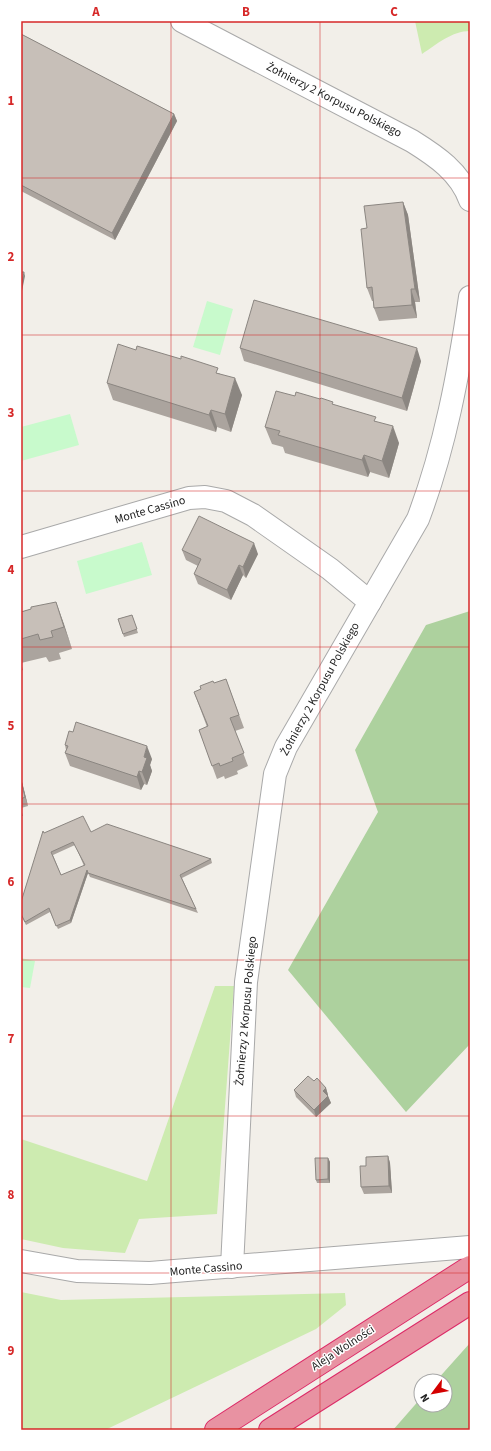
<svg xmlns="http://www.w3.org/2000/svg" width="491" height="1451" viewBox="0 0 491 1451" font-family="'Source Sans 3',sans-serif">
<rect width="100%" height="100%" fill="#f2efe9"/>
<!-- grass -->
<g fill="#cdebb0">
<path d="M415 21H470V31C452 31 437 44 422 54Z"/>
<path d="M215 986H234L217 1214 139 1219 125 1253 63 1248 21 1239V1139L147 1181Z"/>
<path d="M21 1292 61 1300 345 1293 346 1305 316 1329 105 1430H21Z"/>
</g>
<!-- forest -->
<g fill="#add19e">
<path d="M470 611V1044L406 1112 288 970 378 812 355 750 426 625Z"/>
<path d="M470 1343V1430H393L421 1398V1405H445V1381H436Z"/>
</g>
<!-- park -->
<g fill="#c8facc">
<path d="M207 301 233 309 220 355 193 347Z"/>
<path d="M70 414 79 445 21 461V427Z"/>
<path d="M142 542 152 575 86 594 77 561Z"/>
<path d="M21 958 35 961 30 988 21 987Z"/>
</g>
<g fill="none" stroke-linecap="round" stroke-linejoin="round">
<!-- minor casing -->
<g stroke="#a9a9a9" stroke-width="24">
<g id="minor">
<path d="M182 21 412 141C436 156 460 172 470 200"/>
<path d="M21 547 189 498 205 497 226 501 253 515 330 569 370 602"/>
<path d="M21 1261 77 1271 150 1273 470 1247"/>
<path d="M232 1267 246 982 275 774 286 747 418 519C445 448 459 372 470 297"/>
</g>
</g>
<!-- highway casing -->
<g stroke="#dc2a67" stroke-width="24">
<g id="highway">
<path d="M216 1430 470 1267"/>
<path d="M270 1430 470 1303"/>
</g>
</g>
<!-- minor -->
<use href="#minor" stroke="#fff" stroke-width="22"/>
<!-- highway -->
<use href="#highway" stroke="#e892a2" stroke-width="22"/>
</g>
<!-- wall -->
<g fill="#aba49e" fill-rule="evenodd">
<path d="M21 34 174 114 177 121 115 240 21 191Z"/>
<path d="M403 202 408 215 420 302H415L417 318 379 321 374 308 373 301H372L367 288V228Z"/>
<path d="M240 348 421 361 407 411 244 361Z"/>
<path d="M219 373 242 395 231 432 217 427 216 432 113 400 107 383Z"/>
<path d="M334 405 377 422 399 443 389 478 370 472 368 477 285 453 283 447 272 444 265 427Z"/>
<path d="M182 550 258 554 246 578 243 575 231 600 198 584 194 574 198 566 186 560Z"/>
<path d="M56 602 72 649 59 653 61 659 49 662 46 657 21 663 23 670 21 671V612Z"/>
<path d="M132 615 138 633 124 637 118 619Z"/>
<path d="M226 679 244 728 235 731 248 766 237 771 238 774 225 779 224 776 217 779 199 730 207 727 194 692Z"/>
<path d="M65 745 152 759 150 765 152 771 147 785 144 784 141 790 70 766 65 753 66 750Z"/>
<path d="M21 778 28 806 21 808Z"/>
<path d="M21 809 23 816H21Z"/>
<path d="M91 832 211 859 212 863 182 878 198 913 90 877 88 873 71 923 58 929 50 912 26 925 21 915V902L44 833ZM75 845 84 866 61 875 53 855Z"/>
<path d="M314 1081 326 1088 328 1095V1096L331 1103 316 1117 296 1097 294 1090Z"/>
<path d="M388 1156 390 1163 392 1193 364 1194 361 1187 366 1166Z"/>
<path d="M328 1158 330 1162V1183H317L316 1180Z"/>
</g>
<!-- shaded-wall -->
<g fill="#8b8681">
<path d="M174 114 177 121 115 240 112 233Z"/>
<path d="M403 202 408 215 420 302 415 289Z"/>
<path d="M24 272 25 276 22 291 21 287Z"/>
<path d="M411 289 415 302 417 318 412 305Z"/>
<path d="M417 348 421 361 407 411 402 398Z"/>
<path d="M235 378 242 395 231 432 225 414Z"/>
<path d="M211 410 217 427 216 432 209 415Z"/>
<path d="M393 426 399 443 389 478 382 461Z"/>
<path d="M364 455 370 472 368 477 362 460Z"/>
<path d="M254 543 258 554 246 578 243 567Z"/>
<path d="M239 565 243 575 231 600 227 590Z"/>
<path d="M56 602 64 624 72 649 64 627Z"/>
<path d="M147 746 152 759 150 765 152 771 147 785 142 772 144 757Z"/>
<path d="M139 771 144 784 141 790 137 777Z"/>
<path d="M21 778 28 806 25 797 21 781Z"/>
<path d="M87 870 88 873 71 923 70 920Z"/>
<path d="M326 1088 328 1095 325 1098 323 1091Z"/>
<path d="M328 1096 331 1103 316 1117 314 1110Z"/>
<path d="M388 1156 390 1163 392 1193 389 1186Z"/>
<path d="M328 1158 330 1162V1183L328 1179Z"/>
</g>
<!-- building -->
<g fill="#c7bfb8" stroke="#8b8681" fill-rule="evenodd">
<path d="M21 34 174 114 112 233 21 185Z"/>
<path d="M403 202 415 289H411L412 305 374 308 372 287 367 288 361 229 367 228 364 206Z"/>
<path d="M21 272H24L21 287Z"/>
<path d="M254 300 417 348 402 398 240 348Z"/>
<path d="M118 344 136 350 137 346 181 359V356L218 368 216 373 235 378 225 414 211 410 209 415 107 383Z"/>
<path d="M276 391 295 396 296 392 320 399 321 398 333 402 332 404 376 417 374 421 393 426 382 461 364 455 362 460 278 435 280 431 265 427Z"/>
<path d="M199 516 254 543 243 567 239 565 227 590 194 574 201 559 182 550Z"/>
<path d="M56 602 64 627 51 631 53 637 40 640 38 634 21 639V612L31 609V607Z"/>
<path d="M132 615 137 629 123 634 118 619Z"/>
<path d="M226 679 239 715 230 718 244 753 232 758 233 761 220 766 219 763 212 766 199 730 208 726 194 692 201 689 200 686 213 681 214 683Z"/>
<path d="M76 722 147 746 144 757 147 758 142 772 139 771 137 777 65 753 68 746 65 745 69 731 73 732Z"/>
<path d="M21 781 25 797 21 799Z"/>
<path d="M83 816 91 832 107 824 211 859 180 875 196 909 88 873 87 870 70 920 56 926 49 908 25 922 21 914V902L43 831 44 833ZM73 842 85 865 61 875 51 852Z"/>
<path d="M308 1076 314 1081 317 1078 326 1088 323 1091 328 1096 314 1110 294 1090Z"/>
<path d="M388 1156 389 1186 361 1187 360 1166H366V1157Z"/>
<path d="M315 1158H328V1179L316 1180Z"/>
</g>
<!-- grid -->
<path fill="none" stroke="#d62828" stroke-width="1" stroke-opacity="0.55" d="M171 21V1430M320 21V1430M21 178H470M21 335H470M21 491H470M21 647H470M21 804H470M21 960H470M21 1116H470M21 1273H470"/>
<g text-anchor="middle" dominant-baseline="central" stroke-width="3" stroke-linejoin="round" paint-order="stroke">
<!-- street labels -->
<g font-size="12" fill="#222" stroke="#fff">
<text transform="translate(334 100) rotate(27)">Żołnierzy 2 Korpusu Polskiego</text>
<text transform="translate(150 510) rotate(-16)">Monte Cassino</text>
<text transform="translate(320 689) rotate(-61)">Żołnierzy 2 Korpusu Polskiego</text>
<text transform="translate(246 1011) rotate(-85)">Żołnierzy 2 Korpusu Polskiego</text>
<text transform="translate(206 1269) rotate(-5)">Monte Cassino</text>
<text transform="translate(343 1348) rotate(-33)">Aleja Wolności</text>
</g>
</g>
<!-- border -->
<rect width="491" height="1451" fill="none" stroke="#ffffff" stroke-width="44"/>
<!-- north arrow -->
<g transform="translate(433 1393) rotate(238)"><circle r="19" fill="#ffffff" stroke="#a7a7a7"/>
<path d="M0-3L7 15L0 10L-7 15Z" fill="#d40000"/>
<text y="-6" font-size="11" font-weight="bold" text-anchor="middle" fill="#222222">N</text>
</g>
<rect x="22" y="22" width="447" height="1407" fill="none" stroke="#d62828" stroke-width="1.5"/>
<g font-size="13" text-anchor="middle" font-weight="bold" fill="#d62828">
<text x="96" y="16">A</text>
<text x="246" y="16">B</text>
<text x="394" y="16">C</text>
<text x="11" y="105">1</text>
<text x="11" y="261">2</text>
<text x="11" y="417">3</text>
<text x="11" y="574">4</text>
<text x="11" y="730">5</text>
<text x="11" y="886">6</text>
<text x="11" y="1043">7</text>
<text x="11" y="1199">8</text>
<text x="11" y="1355">9</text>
</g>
</svg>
